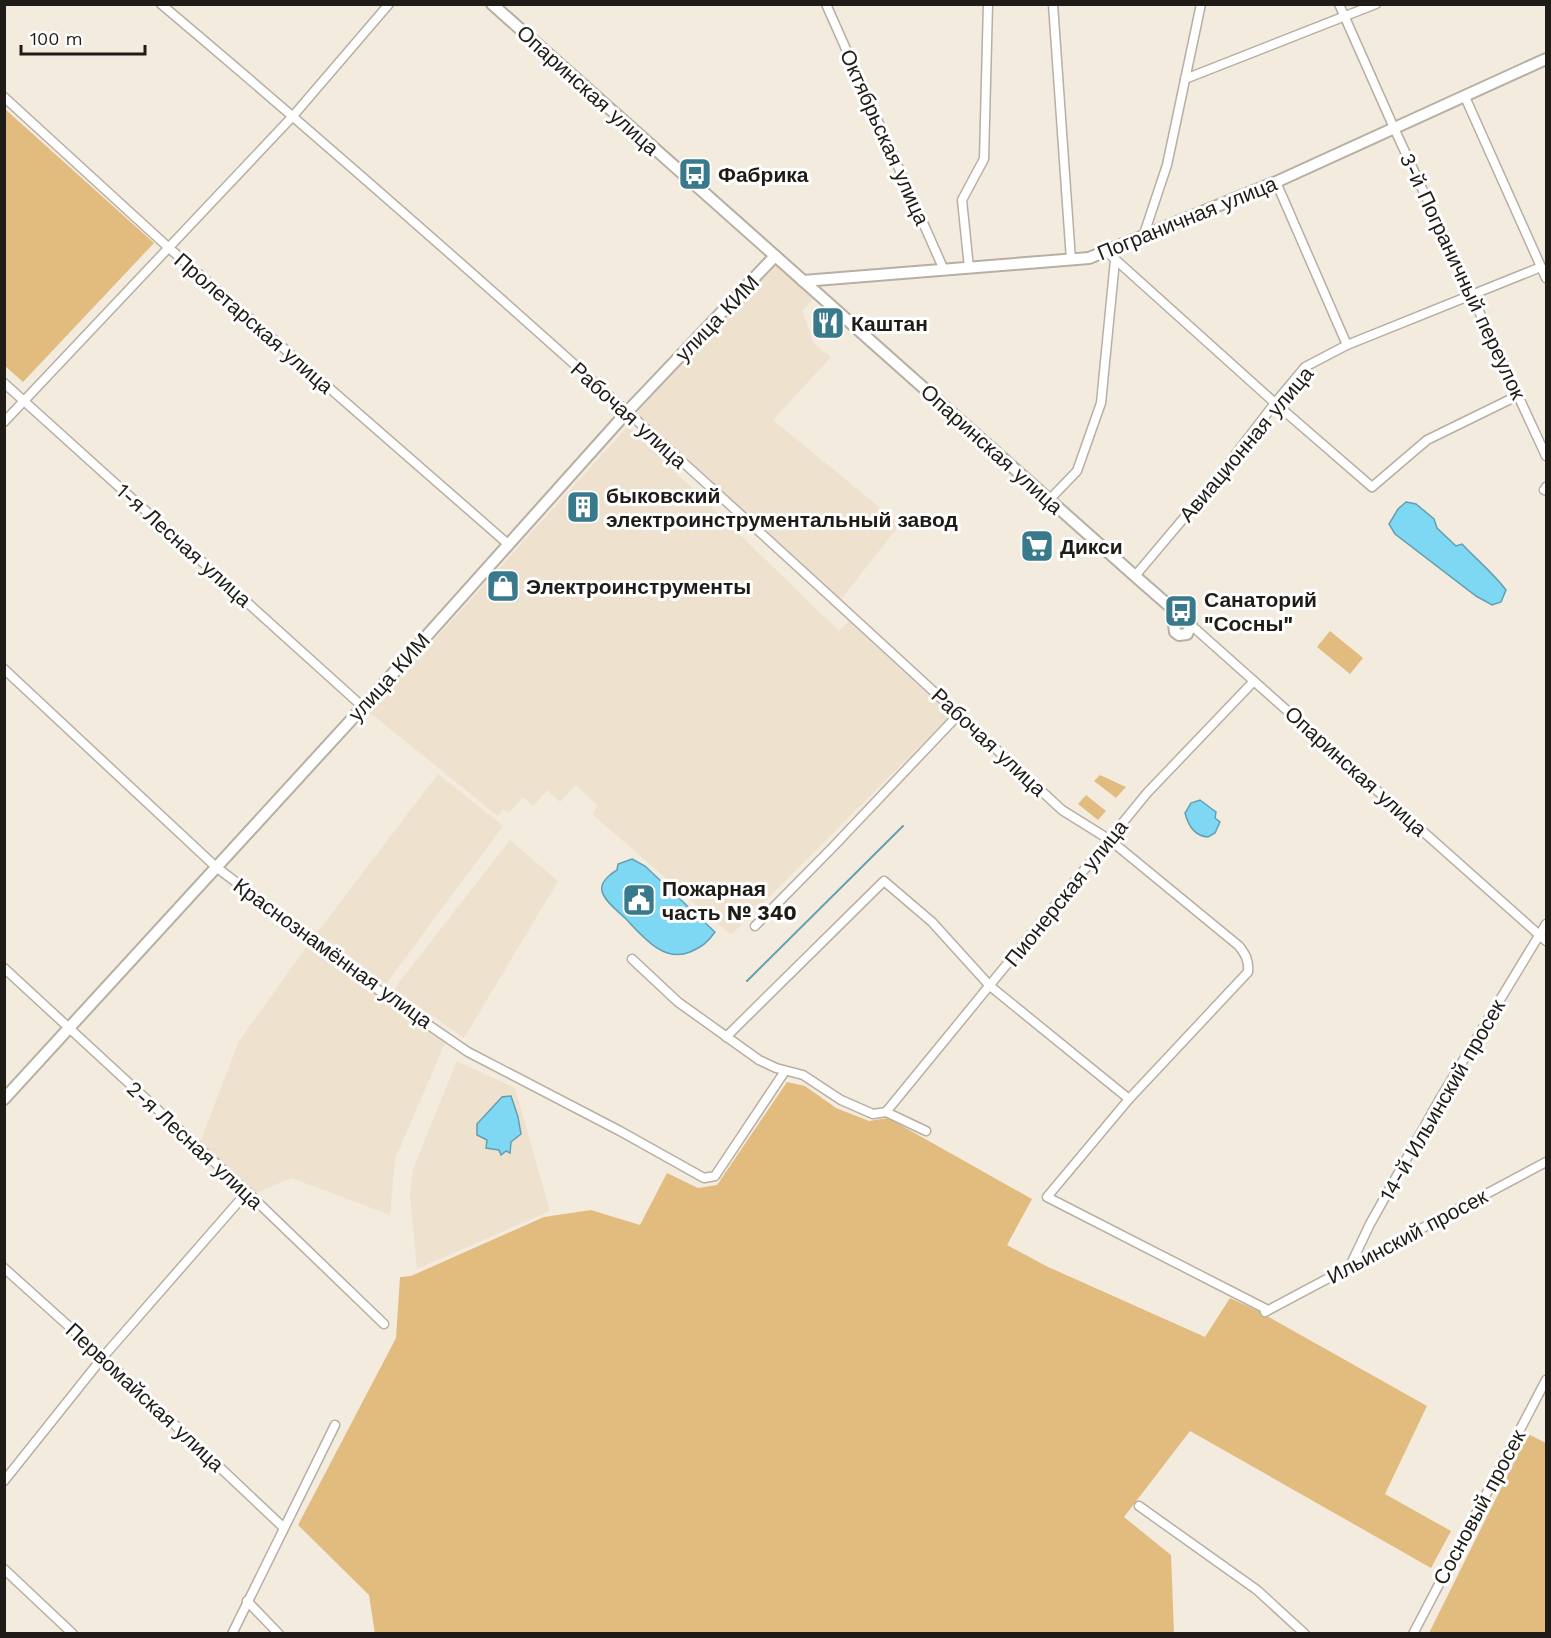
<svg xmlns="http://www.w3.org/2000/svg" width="1551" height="1638" viewBox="0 0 1551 1638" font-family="'Work Sans',sans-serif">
<rect width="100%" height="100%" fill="#f4ebdf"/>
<!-- built -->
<g fill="#eee1ce">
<path d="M775 262 814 298 802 311 814 344 831 357 773 420 900 524 840 601 636 413Z"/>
<path d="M628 426 839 631 849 621 951 715 731 935 592 814 598 806 576 785 560 802 547 790 533 806 523 797 509 813 503 809 498 816 369 712Z"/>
<path d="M438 774 503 826 386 984 317 933Z"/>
<path d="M510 840 558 881 464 1038 394 989Z"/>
<path d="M306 947 445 1043 395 1159 390 1215 291 1178 256 1193 200 1142 239 1041Z"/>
<path d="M457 1061 515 1088 550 1211 417 1269 410 1194 413 1169Z"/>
</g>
<!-- green -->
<g fill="#e2bc7f">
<path d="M5 109 154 243 23 382 5 366Z"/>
<path d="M1330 631 1363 658 1350 674 1317 647Z"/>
<path d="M1100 775 1126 787 1116 798 1094 781Z"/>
<path d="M1086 795 1106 811 1098 820 1078 804Z"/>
<path d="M787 1082 805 1086 836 1108 869 1121 888 1118 1032 1199 1007 1245 1046 1266 1205 1337 1230 1298 1260 1312 1427 1406 1385 1494 1451 1531 1431 1568 1190 1431 1124 1517 1171 1555 1174 1633 375 1634 369 1595 298 1525 396 1338 400 1277 411 1276 544 1217 591 1210 640 1225 667 1173 698 1188 717 1185Z"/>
<path d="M1528 1434 1546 1443V1633H1429Z"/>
</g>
<!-- water -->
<g fill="#7ed8f3" stroke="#62a0b1" stroke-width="1.5">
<path d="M1406 502 1416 504 1434 519 1437 528 1456 546 1462 544C1477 560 1493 573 1506 590L1501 602 1492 605 1476 596 1395 534 1389 524 1398 509Z"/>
<path d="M1200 800 1216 812 1215 818 1220 822 1215 833 1208 837C1195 836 1188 825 1185 813L1191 803Z"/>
<path d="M632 859 645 866 715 932C708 942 702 947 690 952 664 963 643 937 626 919 619 912 604 901 602 891 600 882 610 874 617 870L618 864Z"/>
<path d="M511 1096 518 1117 521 1134 511 1142 510 1153 506 1151 501 1155 499 1150 486 1148 487 1140 477 1135V1124L502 1097Z"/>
</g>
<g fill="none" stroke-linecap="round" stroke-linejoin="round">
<!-- stream -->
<path stroke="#62a0b1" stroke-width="2" d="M747 981 903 826"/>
<!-- street casing -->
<g stroke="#b7afa3" stroke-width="11">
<g id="street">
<path d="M161 4C469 264 766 536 1062 810L1110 840 1239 946C1246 955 1249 961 1248 972L1129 1099 1047 1197 1268 1310"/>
<path d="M826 4 944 270"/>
<path d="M1053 4 1071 260"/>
<path d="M1339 4 1394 128 1546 456"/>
<path d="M1185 79 1376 4"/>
<path d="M4 97 169 248 508 544"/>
<path d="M1465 97 1546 278"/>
<path d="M1276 182 1347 345"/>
<path d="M1144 234 1167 165 1201 4"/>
<path d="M1107 252 1275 403 1372 487 1427 440 1519 395"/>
<path d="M969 268 962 200 984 159 988 4"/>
<path d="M4 383 363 707"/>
<path d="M4 422 293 116 389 4"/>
<path d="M1544 490 1546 487"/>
<path d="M1050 499 1077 471 1101 403 1115 260"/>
<path d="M1135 576 1215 481 1275 403 1305 367 1347 345 1541 267"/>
<path d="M1191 625 1546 941"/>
<path d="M4 669 216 867 385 995 468 1052 620 1131 704 1178 715 1176 785 1071"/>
<path d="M755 926 832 848 959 714"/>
<path d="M632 959 678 1002 759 1060 776 1068 803 1075 841 1100 873 1114 886 1112 926 1131"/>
<path d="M4 968 247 1192 384 1324"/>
<path d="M726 1037 884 881 932 922 990 986 1129 1099"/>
<path d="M886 1112 1147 793 1254 681"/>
<path d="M4 1268 103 1357 284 1528"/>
<path d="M1349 1268 1370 1224 1441 1097 1546 924"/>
<path d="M1265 1312 1546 1162"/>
<path d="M4 1481 103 1357 247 1192"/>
<path d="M1139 1506 1257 1590 1305 1634"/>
<path d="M4 1569 73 1634"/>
<path d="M247 1601 279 1634"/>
<path d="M232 1634 335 1425"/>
<path d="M1413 1634 1546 1380"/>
</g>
</g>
<!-- secondary casing -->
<g stroke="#b7afa3" stroke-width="14">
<g id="secondary">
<path d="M492 4 1135 576 1191 625 1187 634 1179 635 1175 632 1172 608"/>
<path d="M803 281 1089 258 1276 182 1546 59"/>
<path d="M4 1099 363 707 627 412 775 256"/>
</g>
</g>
<!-- street -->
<use href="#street" stroke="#fff" stroke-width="8"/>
<!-- secondary -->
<use href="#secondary" stroke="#fff" stroke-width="10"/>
</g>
<!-- icons -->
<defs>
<g id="bus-square" transform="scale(1.725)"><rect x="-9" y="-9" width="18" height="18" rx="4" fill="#38798b" stroke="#fff"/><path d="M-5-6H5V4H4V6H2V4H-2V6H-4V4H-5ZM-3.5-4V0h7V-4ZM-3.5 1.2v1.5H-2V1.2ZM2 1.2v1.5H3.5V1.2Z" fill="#fff"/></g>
<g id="restaurant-square" transform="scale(1.725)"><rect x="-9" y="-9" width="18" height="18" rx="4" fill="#38798b" stroke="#fff"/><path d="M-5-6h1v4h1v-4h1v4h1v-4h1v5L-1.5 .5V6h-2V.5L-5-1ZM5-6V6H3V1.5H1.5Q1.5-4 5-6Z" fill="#fff"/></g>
<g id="building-square" transform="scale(1.725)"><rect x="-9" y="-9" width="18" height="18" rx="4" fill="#38798b" stroke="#fff"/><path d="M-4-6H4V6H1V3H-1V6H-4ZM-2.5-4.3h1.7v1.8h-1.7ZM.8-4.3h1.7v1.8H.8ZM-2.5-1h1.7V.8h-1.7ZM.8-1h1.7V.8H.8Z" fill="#fff"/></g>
<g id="supermarket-square" transform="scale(1.725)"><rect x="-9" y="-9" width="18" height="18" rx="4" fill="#38798b" stroke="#fff"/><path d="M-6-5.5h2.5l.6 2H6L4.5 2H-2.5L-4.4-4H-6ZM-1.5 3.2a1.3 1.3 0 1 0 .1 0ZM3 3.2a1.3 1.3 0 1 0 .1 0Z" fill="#fff"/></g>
<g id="shop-square" transform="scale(1.725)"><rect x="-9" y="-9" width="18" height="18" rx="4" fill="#38798b" stroke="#fff"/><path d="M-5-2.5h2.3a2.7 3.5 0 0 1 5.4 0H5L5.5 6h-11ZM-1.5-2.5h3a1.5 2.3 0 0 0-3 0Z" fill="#fff"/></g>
<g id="civic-square" transform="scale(1.725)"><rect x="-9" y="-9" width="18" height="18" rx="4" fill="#38798b" stroke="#fff"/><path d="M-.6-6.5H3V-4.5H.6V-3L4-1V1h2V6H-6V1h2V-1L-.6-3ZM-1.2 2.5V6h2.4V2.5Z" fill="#fff"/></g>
</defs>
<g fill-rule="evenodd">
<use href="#bus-square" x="695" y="174"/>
<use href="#restaurant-square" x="828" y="323"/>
<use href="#building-square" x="583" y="507"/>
<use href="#supermarket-square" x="1037" y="546"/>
<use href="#shop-square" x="503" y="586"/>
<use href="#bus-square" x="1181" y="611"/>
<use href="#civic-square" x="639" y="900"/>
</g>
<g text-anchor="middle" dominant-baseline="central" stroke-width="6" stroke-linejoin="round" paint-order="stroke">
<!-- street labels -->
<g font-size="21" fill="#1f1c18" stroke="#fff">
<text transform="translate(588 90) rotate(42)">Опаринская улица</text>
<text transform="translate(885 137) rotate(66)">Октябрьская улица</text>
<text transform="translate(1187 218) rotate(-22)">Пограничная улица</text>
<text transform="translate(1463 276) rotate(65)">3-й Пограничный переулок</text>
<text transform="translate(717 318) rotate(-46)">улица КИМ</text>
<text transform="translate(254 323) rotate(41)">Пролетарская улица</text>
<text transform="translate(629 415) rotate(42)">Рабочая улица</text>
<text transform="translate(1246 444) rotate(-50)">Авиационная улица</text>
<text transform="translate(992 449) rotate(42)">Опаринская улица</text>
<text transform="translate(184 545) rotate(42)">1-я Лесная улица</text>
<text transform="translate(389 677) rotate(-48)">улица КИМ</text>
<text transform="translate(989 742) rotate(43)">Рабочая улица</text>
<text transform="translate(1356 771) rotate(42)">Опаринская улица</text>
<text transform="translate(1066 893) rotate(-51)">Пионерская улица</text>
<text transform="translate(333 953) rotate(36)">Краснознамённая улица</text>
<text transform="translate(1442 1100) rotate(-60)">14-й Ильинский просек</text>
<text transform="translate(195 1145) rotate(43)">2-я Лесная улица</text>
<text transform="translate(1407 1236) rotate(-28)">Ильинский просек</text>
<text transform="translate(145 1397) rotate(43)">Первомайская улица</text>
<text transform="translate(1479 1507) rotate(-62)">Сосновый просек</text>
</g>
<!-- poi labels -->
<g font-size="21" font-weight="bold" fill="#1f1c18" stroke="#fff" text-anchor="start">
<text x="718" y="174">Фабрика</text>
<text x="851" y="323">Каштан</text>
<text x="606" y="495">быковский<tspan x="606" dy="24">электроинструментальный завод</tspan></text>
<text x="1060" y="546">Дикси</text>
<text x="526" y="586">Электроинструменты</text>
<text x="1204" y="599">Санаторий<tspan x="1204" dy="24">"Сосны"</tspan></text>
<text x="662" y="888">Пожарная<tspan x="662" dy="24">часть № 340</tspan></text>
</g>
</g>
<!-- border -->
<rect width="1551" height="1638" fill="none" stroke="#1f1c18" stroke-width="12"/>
<!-- scale -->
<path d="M21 45v9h124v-9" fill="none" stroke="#1f1c18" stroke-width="3"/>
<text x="30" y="45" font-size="18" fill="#1f1c18" stroke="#ffffff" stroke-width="4.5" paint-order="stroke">100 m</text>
</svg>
